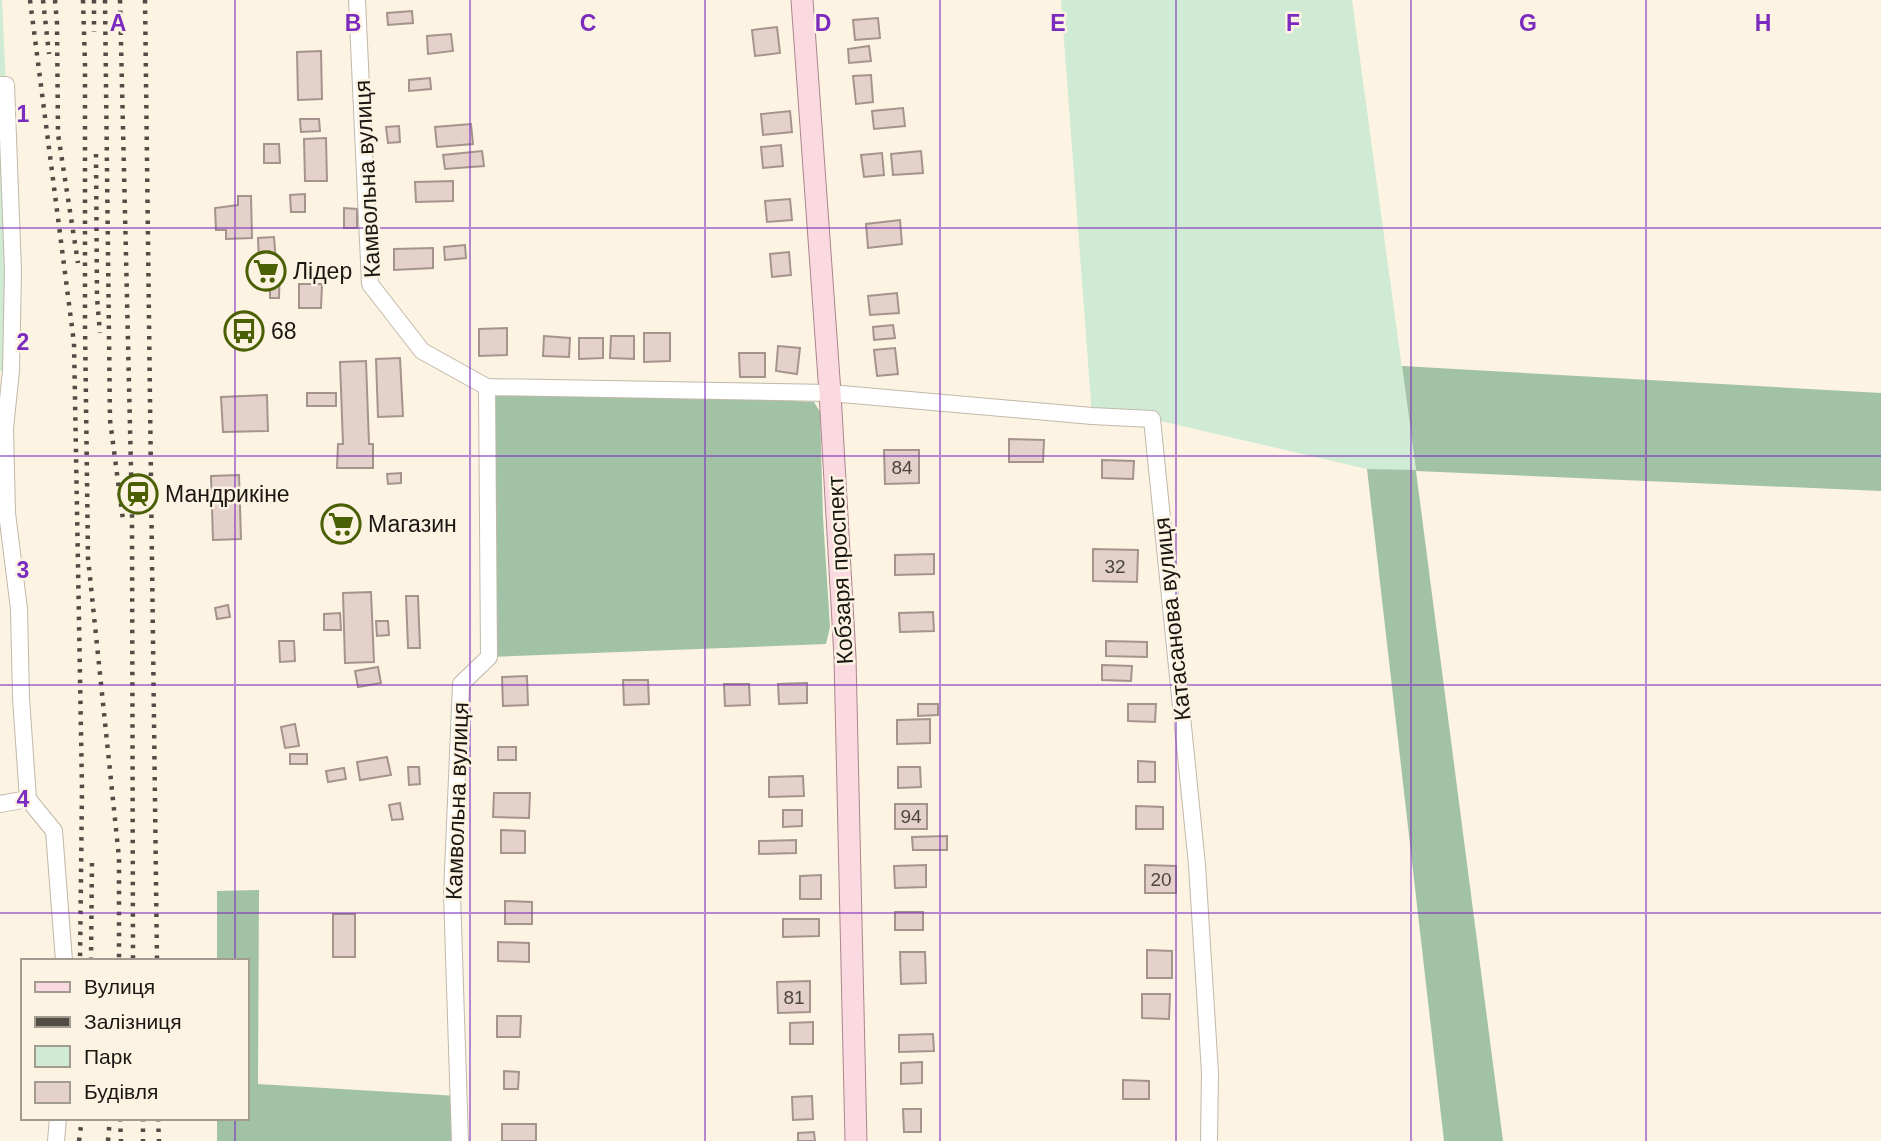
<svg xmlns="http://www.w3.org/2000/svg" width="1881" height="1141" viewBox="0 0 1881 1141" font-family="Arial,sans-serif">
<rect width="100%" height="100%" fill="#fdf3e3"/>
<!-- green -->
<g fill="#d0ebd3">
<path d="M0 0H2L6 85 11 371H0Z"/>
<path d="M1061 0H1352L1416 471 1367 469 1152 419 1092 416Z"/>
</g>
<!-- forest -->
<g fill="#a2c2a6">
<path d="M1402 366 1881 393V491L1416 471 1503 1141H1444L1367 469 1416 470Z"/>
<path d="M487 387 814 402 820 412 823 517 830 627 826 644 489 657Z"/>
<path d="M259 890 258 1084 458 1096 460 1141H217V1118H247V961H217V891Z"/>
</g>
<!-- building -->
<g fill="#e4d1c9" stroke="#a5948c" stroke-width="2">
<path d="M412 11 413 23 388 25 387 13Z"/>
<path d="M878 18 880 38 855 40 853 20Z"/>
<path d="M777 27 780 53 755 56 752 30Z"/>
<path d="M451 34 453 51 428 54 427 36Z"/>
<path d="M869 46 871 61 849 63 848 49Z"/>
<path d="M321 51 322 99 298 100 297 52Z"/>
<path d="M871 75 873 102 856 104 853 76Z"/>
<path d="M430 78 431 89 409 91V80Z"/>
<path d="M903 108 905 126 874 129 872 111Z"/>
<path d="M790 111 792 132 763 135 761 114Z"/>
<path d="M300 119H319L320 131 301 132Z"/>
<path d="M471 124 473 144 437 147 435 127Z"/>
<path d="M399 126 400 142 388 143 386 127Z"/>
<path d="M326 138 327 181H305L304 139Z"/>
<path d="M264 144H279L280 163H264Z"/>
<path d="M781 145 783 166 763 168 761 147Z"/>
<path d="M482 151 484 166 445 169 443 155Z"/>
<path d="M921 151 923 173 893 175 891 154Z"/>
<path d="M882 153 884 175 864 177 861 155Z"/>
<path d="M453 181V201L416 202 415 182Z"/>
<path d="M305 194V212H291L290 195Z"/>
<path d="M238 196H251L252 238 226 239V230H216L215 208 238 205Z"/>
<path d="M790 199 792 220 767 222 765 201Z"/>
<path d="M344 208 357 209V228H344Z"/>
<path d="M900 220 902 244 868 248 866 224Z"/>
<path d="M274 237 276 262 259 263 258 238Z"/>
<path d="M465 245 466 258 445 260 444 247Z"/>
<path d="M433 248V268L394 270V249Z"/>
<path d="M789 252 791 275 772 277 770 254Z"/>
<path d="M251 265H280L279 298H270V276H251Z"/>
<path d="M299 284H322L321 308H299Z"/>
<path d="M897 293 899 313 870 315 868 296Z"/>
<path d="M893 325 895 338 874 340 873 327Z"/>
<path d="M507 328V355L479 356V329Z"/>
<path d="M644 333H670V361L644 362Z"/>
<path d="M544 336 570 338 569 357 543 356Z"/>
<path d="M611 336H634V359L610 358Z"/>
<path d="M579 338H603V358L579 359Z"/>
<path d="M778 346 800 348 797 374 776 371Z"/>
<path d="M895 348 898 374 877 376 874 350Z"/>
<path d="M739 353H765V377H740Z"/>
<path d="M400 358 403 416 378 417 376 359Z"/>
<path d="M366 361 369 444H373V468H337L338 444H343L340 362Z"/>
<rect x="307" y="393" width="29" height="13"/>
<path d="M267 395 268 431 223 432 221 397Z"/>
<path d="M1009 439 1044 440 1043 462H1009Z"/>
<path d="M884 450H919V483L885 484Z"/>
<path d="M1102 460 1134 461 1133 479 1102 478Z"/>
<path d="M401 473V483L388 484 387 474Z"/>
<path d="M239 475 241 539 213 540 211 476Z"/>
<path d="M331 507H350L351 542H332Z"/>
<path d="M1093 549 1138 550 1137 582 1093 581Z"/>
<path d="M934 554V574L895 575V555Z"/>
<path d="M371 592 374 662 345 663 343 593Z"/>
<path d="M406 596H418L420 648H408Z"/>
<path d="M228 605 230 617 217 619 215 608Z"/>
<path d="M933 612 934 631 900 632 899 613Z"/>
<path d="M340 613 341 630H324V614Z"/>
<path d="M376 621H388L389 635 377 636Z"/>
<path d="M279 641H294L295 661 280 662Z"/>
<path d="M1106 641 1147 642V657L1106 656Z"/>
<path d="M1102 665 1132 666 1131 681 1102 680Z"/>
<path d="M378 667 381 683 358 687 355 671Z"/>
<path d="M527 676 528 705 503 706 502 677Z"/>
<path d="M623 680H648L649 704 624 705Z"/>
<path d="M807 683V703L779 704 778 684Z"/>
<path d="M724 684H749L750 705 725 706Z"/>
<path d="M918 704H938V715L918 716Z"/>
<path d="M1128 704H1156L1155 722 1128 721Z"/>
<path d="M930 719V743L897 744V720Z"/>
<path d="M295 724 299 746 285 748 281 727Z"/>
<rect x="498" y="747" width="18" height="13"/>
<rect x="290" y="754" width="17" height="10"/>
<path d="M387 757 391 775 360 780 357 762Z"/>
<path d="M1138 761 1155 762V782H1138Z"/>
<path d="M408 767H419L420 784 409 785Z"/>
<path d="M898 767H920L921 787 898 788Z"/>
<path d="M344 768 346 779 328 782 326 771Z"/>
<path d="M803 776 804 796 769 797V777Z"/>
<path d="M494 793H530L529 818 493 817Z"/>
<path d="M400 803 403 819 392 820 389 805Z"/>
<rect x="895" y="804" width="32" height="25"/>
<path d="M1136 806 1163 807V829H1136Z"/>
<path d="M783 810H802V826L783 827Z"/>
<path d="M501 830 525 831V853H501Z"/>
<path d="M947 836V850H913L912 837Z"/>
<path d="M796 840V853L759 854V841Z"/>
<path d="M926 865V887L895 888 894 866Z"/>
<path d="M1145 865 1176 866V893H1145Z"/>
<path d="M821 875V899H800V876Z"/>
<path d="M505 901 532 902V924H505Z"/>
<rect x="895" y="912" width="28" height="18"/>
<rect x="333" y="914" width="22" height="43"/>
<path d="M783 919H819V936L783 937Z"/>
<path d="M498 942 529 943V962L498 961Z"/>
<path d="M1147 950 1172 951V978H1147Z"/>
<path d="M900 952H925L926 983 901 984Z"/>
<path d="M810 981V1012L778 1013 777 982Z"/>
<path d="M1142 994H1170L1169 1019 1142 1018Z"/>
<path d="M497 1016H521L520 1037H497Z"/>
<path d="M813 1022V1044H790V1023Z"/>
<path d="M933 1034 934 1051 899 1052V1035Z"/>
<path d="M922 1062V1083L901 1084V1063Z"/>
<path d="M504 1071 519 1072 518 1089H504Z"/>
<path d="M1123 1080 1149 1081V1099H1123Z"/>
<path d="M812 1096 813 1119 793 1120 792 1097Z"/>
<path d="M903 1109H921V1132H904Z"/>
<rect x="502" y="1124" width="34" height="17"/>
<path d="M814 1132 815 1141H798V1133Z"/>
</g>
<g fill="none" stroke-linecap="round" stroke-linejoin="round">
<!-- minor casing -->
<g stroke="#c1b8a9" stroke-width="18">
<g id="minor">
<path d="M357 0 370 284 422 351 487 387 830 393 1092 416 1152 419 1197 865 1210 1073 1209 1141"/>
<path d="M0 85H6L13 270 11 371 5 428 7 513 19 609 21 698 28 799 54 831 64 961"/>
<path d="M0 804 28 799"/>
<path d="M56 1141 58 1118"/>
<path d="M460 1141 452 894 461 684 489 657 487 387"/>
</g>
</g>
<!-- major casing -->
<g stroke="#aa858c" stroke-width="23">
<path id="major" d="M802 0 830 393 845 657 856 1141"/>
</g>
<!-- minor -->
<use href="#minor" stroke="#fff" stroke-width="16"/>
<!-- major -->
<use href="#major" stroke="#fbd9e1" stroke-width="21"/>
<!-- rail -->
<g stroke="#514c45" stroke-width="4.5" stroke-dasharray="3.5 7" stroke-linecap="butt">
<path d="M30 0 74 343 82 789 80 961"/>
<path d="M43 0 49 54"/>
<path d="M55 0 57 23 58 134 78 263"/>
<path d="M83 0 85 64V325L88 558 119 858V961"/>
<path d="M94 0V32"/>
<path d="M105 0 110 420 123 520"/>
<path d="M120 0 132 512 133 961"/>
<path d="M145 0 157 961"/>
<path d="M96 154 97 298 100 333"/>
<path d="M91 961 92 859"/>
<path d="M120 1118 121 1141"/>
<path d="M143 1118V1141"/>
<path d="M158 1118 159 1141"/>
<path d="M79 1141 82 1118"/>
<path d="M108 1141 110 1118"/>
</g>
</g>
<!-- grid -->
<path fill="none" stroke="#7b2cbf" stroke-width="2" stroke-opacity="0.55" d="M235 0V961M470 0V1141M705 0V1141M940 0V1141M1176 0V1141M1411 0V1141M1646 0V1141M0 228H1881M0 456H1881M0 685H1881M0 913H1881M235 1118V1141"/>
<!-- icons -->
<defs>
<g id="supermarket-ring" transform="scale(2.0125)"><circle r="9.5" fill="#fdf3e3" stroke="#4b5f05" stroke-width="1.5"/><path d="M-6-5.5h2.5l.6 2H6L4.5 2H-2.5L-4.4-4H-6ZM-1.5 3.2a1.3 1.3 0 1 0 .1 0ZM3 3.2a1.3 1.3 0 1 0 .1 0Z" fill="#4b5f05"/></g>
<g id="bus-ring" transform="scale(2.0125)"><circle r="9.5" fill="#fdf3e3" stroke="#4b5f05" stroke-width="1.5"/><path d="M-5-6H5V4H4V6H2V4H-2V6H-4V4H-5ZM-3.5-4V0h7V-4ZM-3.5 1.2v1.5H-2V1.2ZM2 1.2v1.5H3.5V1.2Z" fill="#4b5f05"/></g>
<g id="station-ring" transform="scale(2.0125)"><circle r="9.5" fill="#fdf3e3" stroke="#4b5f05" stroke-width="1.5"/><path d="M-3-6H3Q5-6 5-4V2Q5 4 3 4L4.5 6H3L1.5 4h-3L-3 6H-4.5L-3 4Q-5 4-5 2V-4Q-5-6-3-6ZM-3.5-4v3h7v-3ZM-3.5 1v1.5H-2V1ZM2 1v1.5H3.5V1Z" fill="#4b5f05"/></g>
</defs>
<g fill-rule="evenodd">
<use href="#supermarket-ring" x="266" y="271"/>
<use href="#bus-ring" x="244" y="331"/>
<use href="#station-ring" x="138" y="494"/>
<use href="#supermarket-ring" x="341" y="524"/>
</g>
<g text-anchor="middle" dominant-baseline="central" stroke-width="5" stroke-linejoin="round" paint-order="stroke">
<!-- number labels -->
<g font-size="19" fill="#4c4640">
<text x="902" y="467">84</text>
<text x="1115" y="566">32</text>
<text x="911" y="816">94</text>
<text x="1161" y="879">20</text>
<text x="794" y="997">81</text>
</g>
<!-- street labels -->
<g font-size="23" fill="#1a1712" stroke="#fdf3e3">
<text transform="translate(367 179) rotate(-93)">Камвольна вулиця</text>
<text transform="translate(840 570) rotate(-93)">Кобзаря проспект</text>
<text transform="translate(1172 619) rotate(-96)">Катасанова вулиця</text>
<text transform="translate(457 801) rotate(-88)">Камвольна вулиця</text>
</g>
<!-- poi labels -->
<g font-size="23" fill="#1a1712" stroke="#fdf3e3" text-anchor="start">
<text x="293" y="271">Лідер</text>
<text x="271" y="331">68</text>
<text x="165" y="494">Мандрикіне</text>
<text x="368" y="524">Магазин</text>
</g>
</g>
<g font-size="23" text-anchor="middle" font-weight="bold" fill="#7b2cbf" stroke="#fdf3e3" stroke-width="5" stroke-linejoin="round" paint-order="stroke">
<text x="118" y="31">A</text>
<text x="353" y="31">B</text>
<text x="588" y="31">C</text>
<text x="823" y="31">D</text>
<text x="1058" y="31">E</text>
<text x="1293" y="31">F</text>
<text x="1528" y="31">G</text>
<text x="1763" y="31">H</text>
<text x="23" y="122">1</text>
<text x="23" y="350">2</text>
<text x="23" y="578">3</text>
<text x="23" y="807">4</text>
</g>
<!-- legend -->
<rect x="21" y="959" width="228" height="161" fill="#fdf3e3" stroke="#a29b8f" stroke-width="2"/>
<rect x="35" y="982" width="35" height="10" fill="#fbd9e1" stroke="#a29b8f" stroke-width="2"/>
<text x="84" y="994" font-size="21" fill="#1a1712">Вулиця</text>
<rect x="35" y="1017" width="35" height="10" fill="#514c45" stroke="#a29b8f" stroke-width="2"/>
<text x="84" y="1029" font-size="21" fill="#1a1712">Залізниця</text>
<rect x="35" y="1046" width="35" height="21" fill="#d0ebd3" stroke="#a29b8f" stroke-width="2"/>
<text x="84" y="1064" font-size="21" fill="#1a1712">Парк</text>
<rect x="35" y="1082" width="35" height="21" fill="#e4d1c9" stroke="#a29b8f" stroke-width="2"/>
<text x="84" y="1099" font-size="21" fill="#1a1712">Будівля</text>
</svg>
